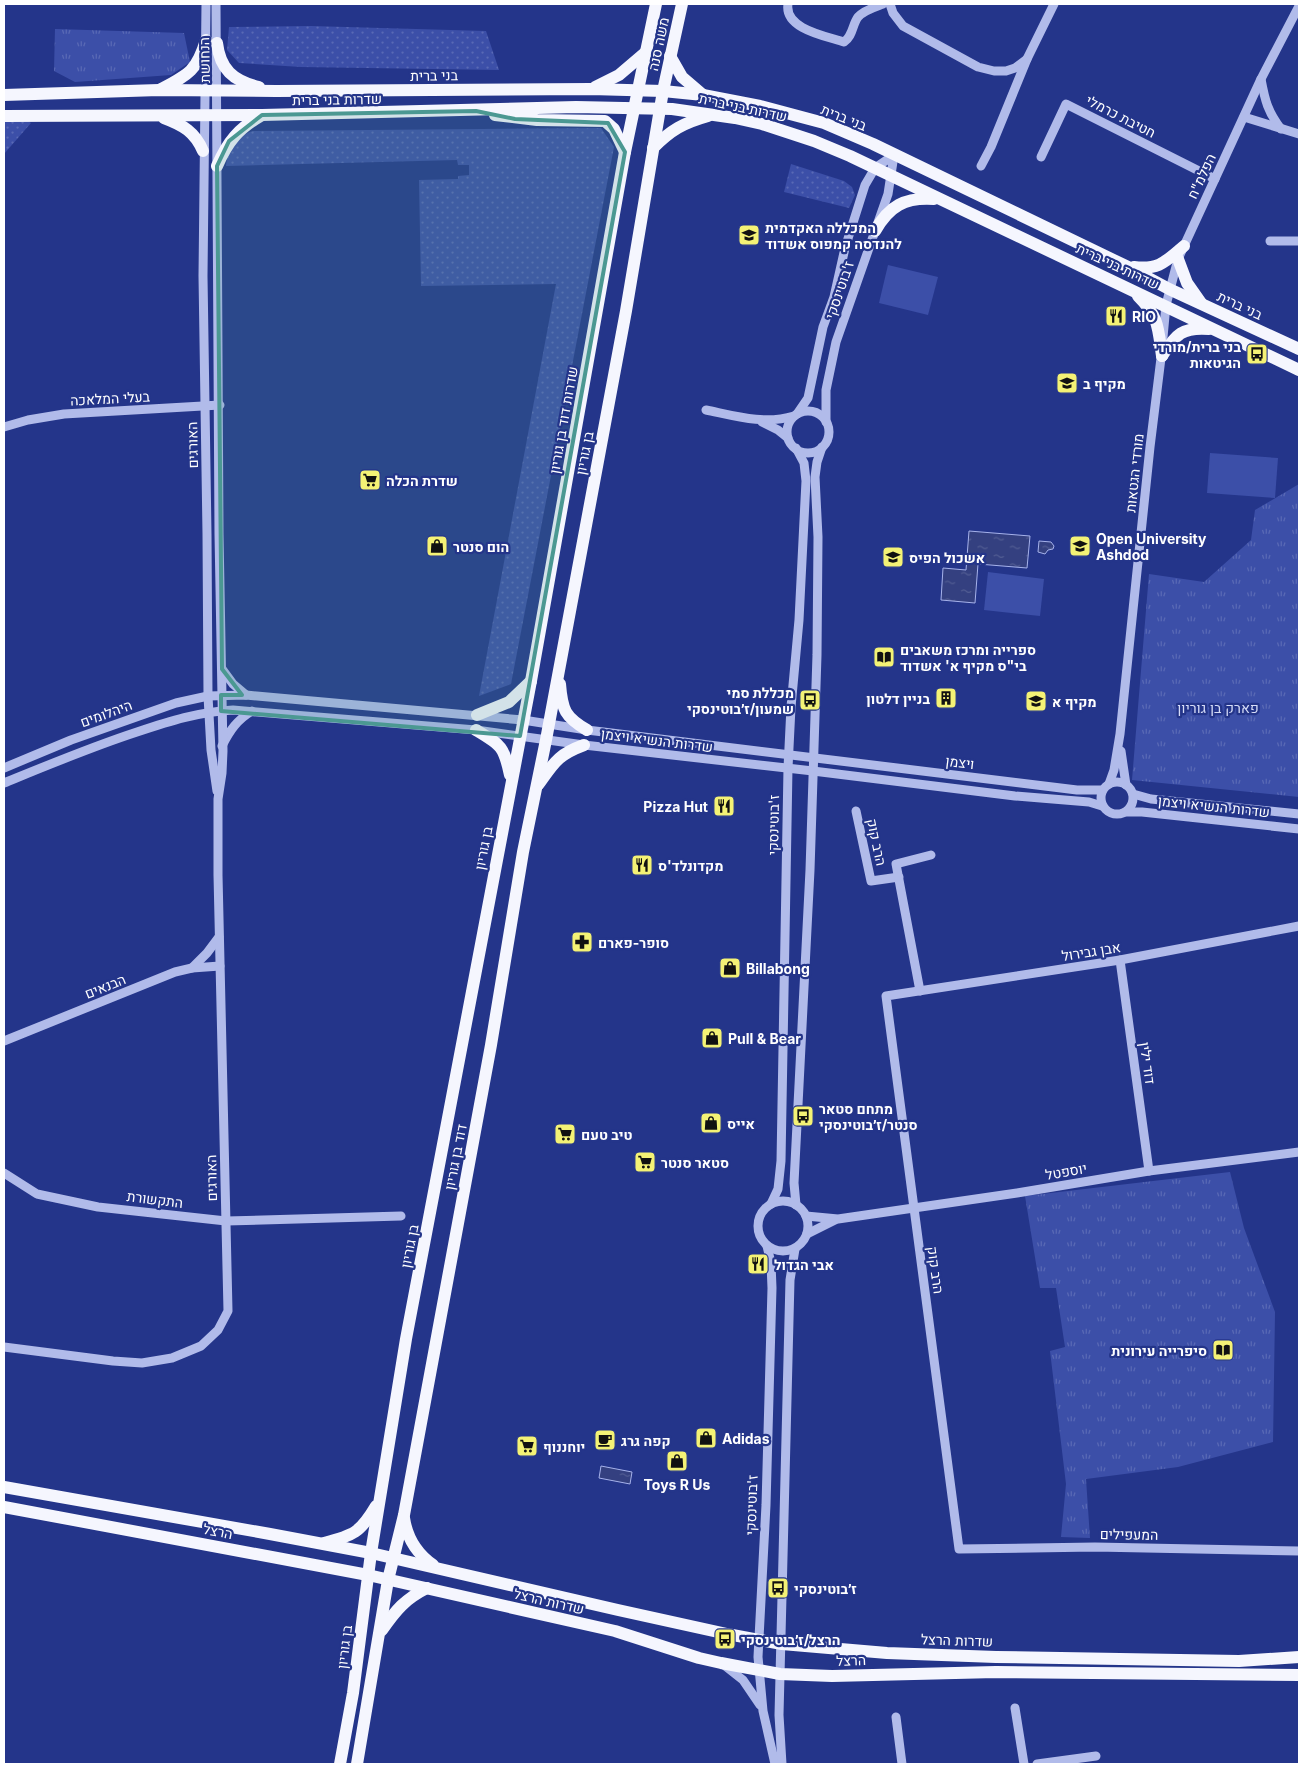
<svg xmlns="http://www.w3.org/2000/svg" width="1303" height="1768" viewBox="0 0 1303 1768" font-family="Inter,Heebo,sans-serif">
<defs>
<pattern id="grass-dots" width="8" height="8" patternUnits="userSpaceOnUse" patternTransform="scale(1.25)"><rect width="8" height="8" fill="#3c4fa8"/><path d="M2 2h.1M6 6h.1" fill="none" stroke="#5969b5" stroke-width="1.8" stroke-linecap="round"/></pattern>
<pattern id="park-tufts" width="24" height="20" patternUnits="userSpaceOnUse" patternTransform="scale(1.25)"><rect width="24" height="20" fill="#3c4fa8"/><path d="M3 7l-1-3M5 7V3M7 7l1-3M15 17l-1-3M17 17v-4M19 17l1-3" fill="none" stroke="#5969b5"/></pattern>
<pattern id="water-ripples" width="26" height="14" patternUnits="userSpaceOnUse" patternTransform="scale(1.25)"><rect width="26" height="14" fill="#344080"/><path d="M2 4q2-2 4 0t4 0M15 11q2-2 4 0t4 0" fill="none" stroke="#525d93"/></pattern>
</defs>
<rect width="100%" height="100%" fill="#24358a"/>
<!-- grass -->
<g fill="url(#grass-dots)">
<path d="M311 26 486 31 499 70 301 67 239 63 227 50 229 27Z"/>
<path d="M4 116H21L31 123 4 154Z"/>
<path d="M601 128 614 147 511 684 479 696 556 284 421 286 419 180 458 179V176L469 175V165H458L457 160 226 166C227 152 239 134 253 131Z"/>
<path d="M791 164 844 181 852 187 855 195 849 208 784 192Z"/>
</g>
<!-- park -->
<g fill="url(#park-tufts)">
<path d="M55 29 184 33 190 62 171 75 75 82 54 71Z"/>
<path d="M1299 484V797L1132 780 1149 574 1204 582 1251 540 1255 510Z"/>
<path d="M1230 1172 1244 1228 1275 1312 1273 1442 1178 1467 1086 1479 1090 1538 1061 1537 1066 1484 1050 1351 1065 1347 1056 1288H1040L1025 1196Z"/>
</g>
<!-- pitch -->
<g fill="#3c4fa8">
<path d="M888 265 938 277 928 315 879 303Z"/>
<path d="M1210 453 1278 458 1275 498 1207 493Z"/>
<path d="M988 572 1044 579 1040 616 984 610Z"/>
</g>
<!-- water -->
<g fill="url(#water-ripples)" stroke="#a6b2eb">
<path d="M969 531 1030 536 1027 568 978 564 975 603 941 600 943 568 966 570Z"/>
<path d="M1039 541 1051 542 1054 546 1053 549 1048 550 1045 554 1038 552Z"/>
<path d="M601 1466 632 1472 630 1484 599 1478Z"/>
</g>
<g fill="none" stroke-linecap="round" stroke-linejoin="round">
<!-- minor -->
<g stroke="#b1bbea" stroke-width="9">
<path d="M206 4 203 276 207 534 208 696 211 750 217 791"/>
<path d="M788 4C784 29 826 36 844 42 853 36 852 25 858 17 864 10 875 7 883 4"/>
<path d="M890 4 893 13 903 26 978 67 994 71H1006L1015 68 1027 59 1054 4"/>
<path d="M1261 79C1265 101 1268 112 1281 129"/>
<path d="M1244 117 1299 134"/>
<path d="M1041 157 1066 104 1215 179"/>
<path d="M981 166 991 147 1027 59"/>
<path d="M1270 241H1299"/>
<path d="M1163 337 1166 305 1178 259 1261 79 1299 6"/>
<path d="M706 410C735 416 764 425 794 416"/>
<circle cx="808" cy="432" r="21"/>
<path d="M797 414 808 398 823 327 834 297 845 248 865 185 875 168 894 155"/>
<path d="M762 422 778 430 788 438"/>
<path d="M826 422V390L836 342 888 194 894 155"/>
<path d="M4 427 28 420 64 414 220 405"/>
<path d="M222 669 233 684 246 695"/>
<path d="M222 746C230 730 237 720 252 711"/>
<path d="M1121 751 1126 785"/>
<path d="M4 768 71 740 176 703 208 696 246 695 523 720 587 730 1077 790H1102"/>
<circle cx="1117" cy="798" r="16"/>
<path d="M4 783C48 765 91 747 137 732 170 721 198 712 233 710L476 730 584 745 813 771 1015 796 1089 802 1102 806"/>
<path d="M1109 784 1114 770 1120 734 1150 447 1162 350"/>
<path d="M1133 794 1151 799 1299 814"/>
<path d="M856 811 871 881 899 877"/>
<path d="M1126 812H1142L1299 829"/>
<path d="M1299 926 1120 960 886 996 959 1549 1095 1547 1299 1551"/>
<path d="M1120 960 1149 1171"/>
<path d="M192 968 207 953 219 937"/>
<path d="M920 991 896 864 931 855"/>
<path d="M4 1041 175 972 192 968 220 966"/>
<path d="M4 1173 37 1194 98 1207 226 1221 401 1216"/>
<circle cx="783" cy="1226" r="25"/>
<path d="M771 1204 778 1189 781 1161 788 768 791 707 799 620 806 481 804 463 796 448"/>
<path d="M796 1205 794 1183 810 870 817 655 818 537 815 477 817 462 822 447"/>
<path d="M806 1216 838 1219 1017 1193 1149 1171 1299 1152"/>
<path d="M807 1234 835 1220"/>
<path d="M767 1246 771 1263 772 1288 766 1505 758 1657 763 1711 775 1764"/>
<path d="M4 1347 113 1361 142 1363 172 1358 201 1346 218 1330 228 1311 218 875V799L222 773 223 751 219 534 216 4"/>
<path d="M724 1665 743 1680 760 1705"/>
<path d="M1015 1708 1024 1764"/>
<path d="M896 1717 902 1764"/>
<path d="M782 1764 779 1715 790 1280 795 1249"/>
<path d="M1037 1764 1096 1756"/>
</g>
<!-- major -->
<g stroke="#f5f6fe" stroke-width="12">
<path d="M217 43C220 69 233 81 259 87"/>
<path d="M670 56 682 77 703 95"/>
<path d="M595 87 619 75 646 52"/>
<path d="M161 89C188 75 197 71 206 40"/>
<path d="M4 95 159 90 276 91 591 89 663 91 703 95 760 106 824 123 873 144 1128 267 1169 289 1299 349"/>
<path d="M495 115 537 120 605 121 614 129 625 152"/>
<path d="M4 116 262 115 576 107 672 109 735 118 762 124 814 141 850 156 1299 370"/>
<path d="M164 118C183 125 195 132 203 151"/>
<path d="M653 148C671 130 683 123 708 116"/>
<path d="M217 166C228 141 238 129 262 115"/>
<path d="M875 231C889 206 905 197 934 199"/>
<path d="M1178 259 1187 283 1201 303"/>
<path d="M1134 267C1159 270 1165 262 1184 246"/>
<path d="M1138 296C1159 317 1158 327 1162 356"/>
<path d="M1162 356C1176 334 1182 327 1209 329"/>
<path d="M560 684C562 710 565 717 587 730"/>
<path d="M477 715 509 702 531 681"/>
<path d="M476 730C501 745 504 746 510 775"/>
<path d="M538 785C554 763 557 755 584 745"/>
<path d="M4 1487 270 1534 371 1553 618 1610 727 1634 782 1644 887 1653 996 1657 1239 1661 1299 1657"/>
<path d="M4 1507 368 1575 615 1631 699 1658 721 1663 780 1674 832 1676 996 1672 1299 1675"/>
<path d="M404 1518C407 1538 416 1553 433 1565"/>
<path d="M324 1543C354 1535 360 1533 376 1506"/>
<path d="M382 1630C396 1610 405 1599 427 1588"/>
<path d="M340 1764 353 1693 371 1553 406 1339 531 681 625 152 656 4"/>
<path d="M357 1764 388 1580 404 1515 491 1045 523 852 546 740 626 311 663 91 682 4"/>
</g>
</g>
<!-- marked area -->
<path fill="#4b9892" fill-opacity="0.2" stroke="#4b9892" stroke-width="4" stroke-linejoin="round" d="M476 111 515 119 608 123 625 152 520 736 221 711V695H242L222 669 217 166 229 141 262 115Z"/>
<!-- icons -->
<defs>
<g id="university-square" transform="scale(1.125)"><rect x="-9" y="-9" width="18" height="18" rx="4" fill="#f4f275" stroke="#24358a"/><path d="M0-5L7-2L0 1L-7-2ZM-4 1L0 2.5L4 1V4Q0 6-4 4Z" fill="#111"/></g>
<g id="restaurant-square" transform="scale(1.125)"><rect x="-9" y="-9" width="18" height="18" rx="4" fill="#f4f275" stroke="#24358a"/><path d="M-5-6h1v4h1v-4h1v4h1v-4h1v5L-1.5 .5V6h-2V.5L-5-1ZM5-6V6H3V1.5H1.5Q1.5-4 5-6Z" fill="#111"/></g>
<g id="bus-square" transform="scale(1.125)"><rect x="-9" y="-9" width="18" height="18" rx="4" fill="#f4f275" stroke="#24358a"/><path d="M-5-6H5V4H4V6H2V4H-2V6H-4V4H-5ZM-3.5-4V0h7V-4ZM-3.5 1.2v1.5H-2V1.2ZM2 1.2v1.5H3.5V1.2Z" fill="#111"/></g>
<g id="school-square" transform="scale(1.125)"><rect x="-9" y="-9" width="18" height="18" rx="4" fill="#f4f275" stroke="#24358a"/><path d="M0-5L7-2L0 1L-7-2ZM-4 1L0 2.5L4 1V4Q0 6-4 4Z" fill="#111"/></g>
<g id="supermarket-square" transform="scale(1.125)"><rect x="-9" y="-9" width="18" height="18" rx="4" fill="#f4f275" stroke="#24358a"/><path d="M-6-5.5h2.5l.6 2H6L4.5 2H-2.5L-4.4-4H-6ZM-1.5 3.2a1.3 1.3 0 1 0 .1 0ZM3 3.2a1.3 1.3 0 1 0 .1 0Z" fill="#111"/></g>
<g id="shop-square" transform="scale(1.125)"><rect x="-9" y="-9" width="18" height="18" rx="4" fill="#f4f275" stroke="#24358a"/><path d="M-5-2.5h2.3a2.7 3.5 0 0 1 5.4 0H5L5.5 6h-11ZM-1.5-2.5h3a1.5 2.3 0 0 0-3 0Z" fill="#111"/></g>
<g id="library-square" transform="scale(1.125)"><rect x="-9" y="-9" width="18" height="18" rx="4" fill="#f4f275" stroke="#24358a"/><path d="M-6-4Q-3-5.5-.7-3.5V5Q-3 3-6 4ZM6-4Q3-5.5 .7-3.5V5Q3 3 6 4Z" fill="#111"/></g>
<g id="building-square" transform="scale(1.125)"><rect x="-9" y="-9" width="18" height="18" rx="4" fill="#f4f275" stroke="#24358a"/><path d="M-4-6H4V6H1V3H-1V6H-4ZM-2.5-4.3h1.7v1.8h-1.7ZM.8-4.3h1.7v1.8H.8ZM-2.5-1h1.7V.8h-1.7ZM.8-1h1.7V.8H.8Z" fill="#111"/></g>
<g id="pharmacy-square" transform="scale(1.125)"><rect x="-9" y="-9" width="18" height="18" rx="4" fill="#f4f275" stroke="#24358a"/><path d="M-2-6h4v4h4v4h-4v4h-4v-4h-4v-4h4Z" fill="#111"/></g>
<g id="cafe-square" transform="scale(1.125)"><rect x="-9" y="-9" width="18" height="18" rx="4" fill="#f4f275" stroke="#24358a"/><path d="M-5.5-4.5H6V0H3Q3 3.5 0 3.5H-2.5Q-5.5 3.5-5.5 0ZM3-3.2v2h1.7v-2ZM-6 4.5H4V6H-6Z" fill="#111"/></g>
</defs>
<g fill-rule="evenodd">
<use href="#university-square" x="749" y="235"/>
<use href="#restaurant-square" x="1116" y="316"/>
<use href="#bus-square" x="1257" y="354"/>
<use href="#school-square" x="1067" y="383"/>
<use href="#supermarket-square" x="370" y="480"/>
<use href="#shop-square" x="437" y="546"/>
<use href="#university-square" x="1080" y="546"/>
<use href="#school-square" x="893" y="557"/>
<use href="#library-square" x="884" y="657"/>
<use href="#building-square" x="946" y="698"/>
<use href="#bus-square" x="810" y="700"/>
<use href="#school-square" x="1036" y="701"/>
<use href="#restaurant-square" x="724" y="806"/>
<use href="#restaurant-square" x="642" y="865"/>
<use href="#pharmacy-square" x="582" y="942"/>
<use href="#shop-square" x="730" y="968"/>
<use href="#shop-square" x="712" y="1038"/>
<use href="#bus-square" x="803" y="1116"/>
<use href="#shop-square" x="711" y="1123"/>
<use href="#supermarket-square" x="565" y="1134"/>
<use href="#supermarket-square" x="645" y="1162"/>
<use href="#restaurant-square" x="758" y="1264"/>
<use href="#library-square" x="1223" y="1350"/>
<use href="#shop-square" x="706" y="1438"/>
<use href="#cafe-square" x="605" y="1440"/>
<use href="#supermarket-square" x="527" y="1446"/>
<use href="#shop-square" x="677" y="1461"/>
<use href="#bus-square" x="778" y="1588"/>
<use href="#bus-square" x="725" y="1639"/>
</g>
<g text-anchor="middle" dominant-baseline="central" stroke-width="4.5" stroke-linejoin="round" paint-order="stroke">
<!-- street labels -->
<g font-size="14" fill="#fff" stroke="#24358a">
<text transform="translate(658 44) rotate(-78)">משה סנה</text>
<text transform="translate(204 60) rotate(-91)">הנחושת</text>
<text transform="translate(434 75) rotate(-1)">בני ברית</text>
<text transform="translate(337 99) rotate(-1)">שדרות בני ברית</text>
<text transform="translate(743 107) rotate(12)">שדרות בני ברית</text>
<text transform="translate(1121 116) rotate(27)">חטיבת כרמלי</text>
<text transform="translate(844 117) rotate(22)">בני ברית</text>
<text transform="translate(1201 176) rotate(-65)">הפלמ"ח</text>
<text transform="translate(1118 266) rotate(25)">שדרות בני ברית</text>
<text transform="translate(839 290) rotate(-71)">ז'בוטינסקי</text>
<text transform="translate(1240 305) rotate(25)">בני ברית</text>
<text transform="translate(110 398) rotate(-3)">בעלי המלאכה</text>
<text transform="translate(563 420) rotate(-80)">שדרות דוד בן גוריון</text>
<text transform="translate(192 445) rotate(-91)">האורגים</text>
<text transform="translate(584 453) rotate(-79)">בן גוריון</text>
<text transform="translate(1134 473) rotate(-84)">מורדי הגטאות</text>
<text transform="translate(106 713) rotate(-20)">היהלומים</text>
<text transform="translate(657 740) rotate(7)">שדרות הנשיא ויצמן</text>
<text transform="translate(960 762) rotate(7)">ויצמן</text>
<text transform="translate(1214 806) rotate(6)">שדרות הנשיא ויצמן</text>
<text transform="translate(773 825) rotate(-89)">ז'בוטינסקי</text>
<text transform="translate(877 842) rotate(78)">הרב קוק</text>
<text transform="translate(483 848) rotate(-79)">בן גוריון</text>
<text transform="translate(1091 951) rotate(-9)">אבן גבירול</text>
<text transform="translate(105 986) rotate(-22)">הבנאים</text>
<text transform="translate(1148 1063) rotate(82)">דוד ילין</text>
<text transform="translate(455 1157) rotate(-79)">דוד בן גוריון</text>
<text transform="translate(1066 1171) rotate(-10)">יוספטל</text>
<text transform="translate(211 1178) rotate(-91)">האורגים</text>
<text transform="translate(155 1199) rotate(7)">התקשורת</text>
<text transform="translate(409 1246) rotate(-79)">בן גוריון</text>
<text transform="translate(936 1270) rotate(82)">הרב קוק</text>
<text transform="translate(751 1505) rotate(-88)">ז'בוטינסקי</text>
<text transform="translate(218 1531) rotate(11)">הרצל</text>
<text transform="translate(1129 1534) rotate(1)">המעפילים</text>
<text transform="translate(549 1601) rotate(13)">שדרות הרצל</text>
<text transform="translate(957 1640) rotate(2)">שדרות הרצל</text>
<text transform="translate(344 1647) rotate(-83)">בן גוריון</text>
<text transform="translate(851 1660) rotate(-2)">הרצל</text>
</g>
<!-- poi labels -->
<g font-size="14" font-weight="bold" fill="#fff" stroke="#24358a" text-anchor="start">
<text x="765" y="227">המכללה האקדמית<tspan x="765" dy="16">להנדסה קמפוס אשדוד</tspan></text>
<text x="1132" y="316">RIO</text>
<text x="1241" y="346" text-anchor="end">בני ברית/מורדי<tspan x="1241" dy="16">הגיטאות</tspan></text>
<text x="1083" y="383">מקיף ב</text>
<text x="386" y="480">שדרת הכלה</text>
<text x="1096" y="538">Open University<tspan x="1096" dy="16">Ashdod</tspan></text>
<text x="453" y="546">הום סנטר</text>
<text x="909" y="557">אשכול הפיס</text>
<text x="900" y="649">ספרייה ומרכז משאבים<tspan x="900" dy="16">בי"ס מקיף א' אשדוד</tspan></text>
<text x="794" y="692" text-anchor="end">מכללת סמי<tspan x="794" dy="16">שמעון/ז׳בוטינסקי</tspan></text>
<text x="930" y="698" text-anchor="end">בניין דלטון</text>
<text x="1052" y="701">מקיף א</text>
<text x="708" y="806" text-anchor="end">Pizza Hut</text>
<text x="658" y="865">מקדונלד'ס</text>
<text x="598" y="942">סופר-פארם</text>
<text x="746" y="968">Billabong</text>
<text x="728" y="1038">Pull &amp; Bear</text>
<text x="819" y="1108">מתחם סטאר<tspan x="819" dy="16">סנטר/ז׳בוטינסקי</tspan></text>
<text x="727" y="1123">אייס</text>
<text x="581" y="1134">טיב טעם</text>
<text x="661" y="1162">סטאר סנטר</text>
<text x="774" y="1264">אבי הגדול</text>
<text x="1207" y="1350" text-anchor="end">סיפרייה עירונית</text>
<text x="722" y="1438">Adidas</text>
<text x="621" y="1440">קפה גרג</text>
<text x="543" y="1446">יוחננוף</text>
<text x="677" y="1484" text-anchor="middle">Toys R Us</text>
<text x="794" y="1588">ז׳בוטינסקי</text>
<text x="741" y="1639">הרצל/ז׳בוטינסקי</text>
</g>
<!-- park labels -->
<g font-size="14" fill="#d6dcf7" stroke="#24358a">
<text x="1218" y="707">פארק בן גוריון</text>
</g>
</g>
<!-- border -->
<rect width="1303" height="1768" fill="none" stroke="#ffffff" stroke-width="10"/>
</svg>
